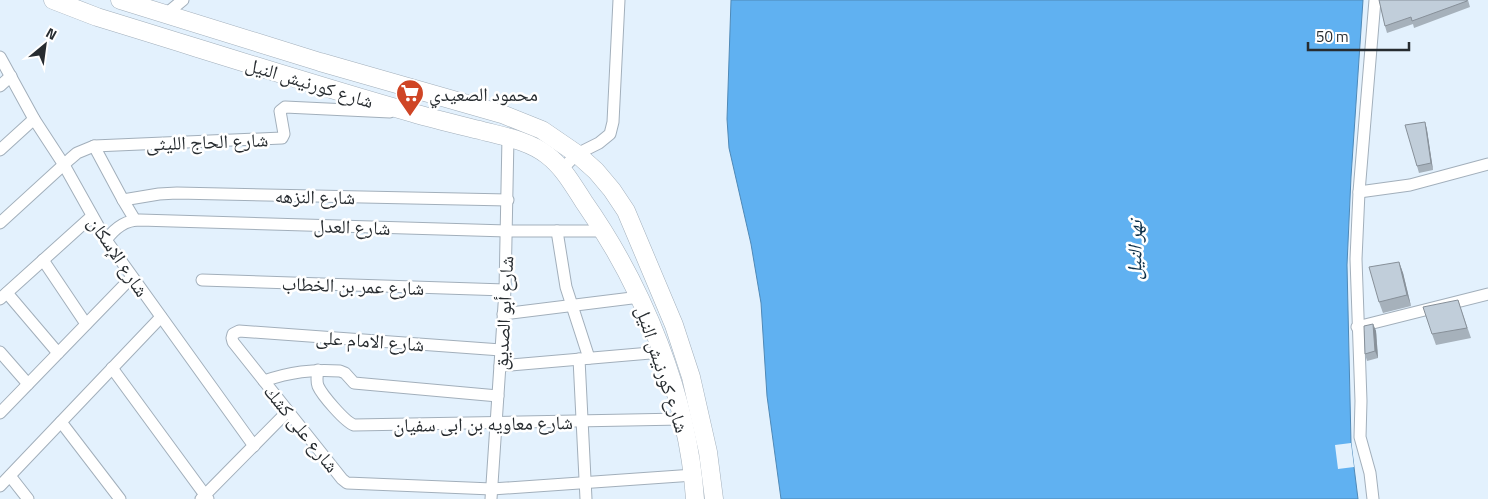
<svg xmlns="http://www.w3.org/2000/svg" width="1488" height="499" viewBox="0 0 1488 499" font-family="'Titillium Web','Noto Naskh Arabic',sans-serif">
<rect width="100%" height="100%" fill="#e3f1fd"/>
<!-- water -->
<path fill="#60b1f1" stroke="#4f89b7" d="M731 0H1363L1351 177 1347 265 1351 443 1358 499H781L767 396 761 303 751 244 729 148 727 119Z"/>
<!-- pier -->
<path fill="#e3f1fd" d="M1351 443 1354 467 1338 469 1335 445Z"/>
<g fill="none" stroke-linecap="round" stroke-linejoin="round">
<!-- street casing -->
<g stroke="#a2afbb" stroke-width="13">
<g id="street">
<path d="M166 14 183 0"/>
<path d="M0 57 34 119 64 165 106 240 254 446"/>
<path d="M0 86 11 76"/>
<path d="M94 146 123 200 135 220"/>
<path d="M0 150 34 119"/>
<path d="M562 169 577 154 599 143 610 134 613 122 619 0"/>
<path d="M1359 192 1410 185 1488 164"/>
<path d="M123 200 159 194 177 193 508 200"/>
<path d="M0 223 70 159 77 153 94 146 282 138 284 134 280 111 285 107 390 112"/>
<path d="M557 231 566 287 589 358"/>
<path d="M106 240C115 228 125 220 140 220L507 231H605"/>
<path d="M43 260 86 324"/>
<path d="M202 280 505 290"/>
<path d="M7 293 58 353"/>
<path d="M0 299 92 216"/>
<path d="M503 314 640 297"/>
<path d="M1357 327 1488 294"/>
<path d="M501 350 239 331 233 334 232 338 233 342 342 479 347 483 492 489 694 475"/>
<path d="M0 352 28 384"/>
<path d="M579 359 586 499"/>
<path d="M500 366 662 352"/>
<path d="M112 368 208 499"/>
<path d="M318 370C317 375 316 380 318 386 322 395 345 422 354 425L682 419"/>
<path d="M264 381C290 372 312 369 340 371L345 373 354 383 498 396"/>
<path d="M0 413 132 277"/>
<path d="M61 422 120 499"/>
<path d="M10 476 28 499"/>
<path d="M0 486 161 317"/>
<path d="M201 499 288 411"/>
<path d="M491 499 505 290 508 137"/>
<path d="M1373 499 1370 473 1360 437 1361 401 1356 259 1359 192 1375 0"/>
</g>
</g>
<!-- primary casing -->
<g stroke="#a2afbb" stroke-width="19">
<g id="primary">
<path d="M53 0 97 17C202 49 307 83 413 113 437 120 463 126 487 132 507 137 531 142 547 155 563 167 573 185 584 202 643 286 688 396 695 499"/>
<path d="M120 0 320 62 502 114 542 130 577 154 596 171 612 190 626 211 674 325 691 377 708 452 714 499"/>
</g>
</g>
<!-- street -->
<use href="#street" stroke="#fff" stroke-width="11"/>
<!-- primary -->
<use href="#primary" stroke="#fff" stroke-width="18"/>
</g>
<!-- wall -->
<g fill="#a6b1bb">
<path d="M1379 0H1468L1470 7 1414 28 1413 24 1387 33 1385 26Z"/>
<path d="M1425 122 1427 130 1433 170 1419 173 1417 166Z"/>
<path d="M1399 262 1403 273 1411 306 1383 313 1379 302Z"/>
<path d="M1458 300 1471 338 1436 345 1432 334Z"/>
<path d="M1373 324 1376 331 1378 358 1367 361 1365 354Z"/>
</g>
<!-- shaded-wall -->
<g fill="#879099">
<path d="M1425 122 1427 130 1433 170 1431 163Z"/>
<path d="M1399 262 1403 273 1411 306 1407 295Z"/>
<path d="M1373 324 1376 331 1378 358 1375 351Z"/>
</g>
<!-- building -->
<g fill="#c1ceda" stroke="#879099">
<path d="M1379 0H1467V1L1412 21 1411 17 1385 26Z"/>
<path d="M1425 122 1431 163 1417 166 1405 125Z"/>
<path d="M1399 262 1407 295 1379 302 1369 267Z"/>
<path d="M1458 300 1467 328 1432 334 1423 307Z"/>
<path d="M1373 324 1375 351 1365 354 1364 326Z"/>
</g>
<!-- icons -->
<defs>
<g id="supermarket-pin" transform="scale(1.4375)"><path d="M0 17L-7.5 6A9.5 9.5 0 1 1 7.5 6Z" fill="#cf4525" stroke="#fff"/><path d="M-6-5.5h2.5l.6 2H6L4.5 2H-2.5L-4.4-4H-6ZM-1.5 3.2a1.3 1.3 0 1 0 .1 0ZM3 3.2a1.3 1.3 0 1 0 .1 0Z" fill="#fff"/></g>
</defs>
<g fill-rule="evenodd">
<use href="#supermarket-pin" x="410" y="93"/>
</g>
<g text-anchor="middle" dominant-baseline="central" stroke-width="5" stroke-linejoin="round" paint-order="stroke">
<!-- street labels -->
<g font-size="19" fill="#272c30" stroke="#fff">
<text transform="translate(310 82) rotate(17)">شارع كورنيش النيل</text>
<text transform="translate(207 141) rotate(-2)">شارع الحاج الليثى</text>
<text transform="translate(315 196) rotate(1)">شارع النزهه</text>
<text transform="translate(352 226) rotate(2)">شارع العدل</text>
<text transform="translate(119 256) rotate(56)">شارع الإسكان</text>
<text transform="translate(353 285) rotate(2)">شارع عمر بن الخطاب</text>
<text transform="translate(503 313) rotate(-87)">شارع أبو الصديق</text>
<text transform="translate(370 340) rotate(4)">شارع الامام على</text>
<text transform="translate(663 369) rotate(72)">شارع كورنيش النيل</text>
<text transform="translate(483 423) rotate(-1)">شارع معاويه بن ابى سفيان</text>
<text transform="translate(302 428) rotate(51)">شارع على كشك</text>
</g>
<!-- poi labels -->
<g font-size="19" fill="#272c30" stroke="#fff" text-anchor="start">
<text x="429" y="93">محمود الصعيدي</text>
</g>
<!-- water labels -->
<g font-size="20" font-style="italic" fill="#0d304a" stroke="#fff">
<text transform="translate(1134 250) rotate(-89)">نهر النيل</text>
</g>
</g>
<!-- north arrow -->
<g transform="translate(45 45) rotate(29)" stroke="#ffffff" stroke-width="4" paint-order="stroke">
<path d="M0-4L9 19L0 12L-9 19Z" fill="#272c30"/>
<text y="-8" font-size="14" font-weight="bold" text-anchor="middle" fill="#272c30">N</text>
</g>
<!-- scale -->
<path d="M1308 42v8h101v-8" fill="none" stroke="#272c30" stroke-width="2.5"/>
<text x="1316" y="42" font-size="15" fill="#272c30" stroke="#ffffff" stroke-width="4" paint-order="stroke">50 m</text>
</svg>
